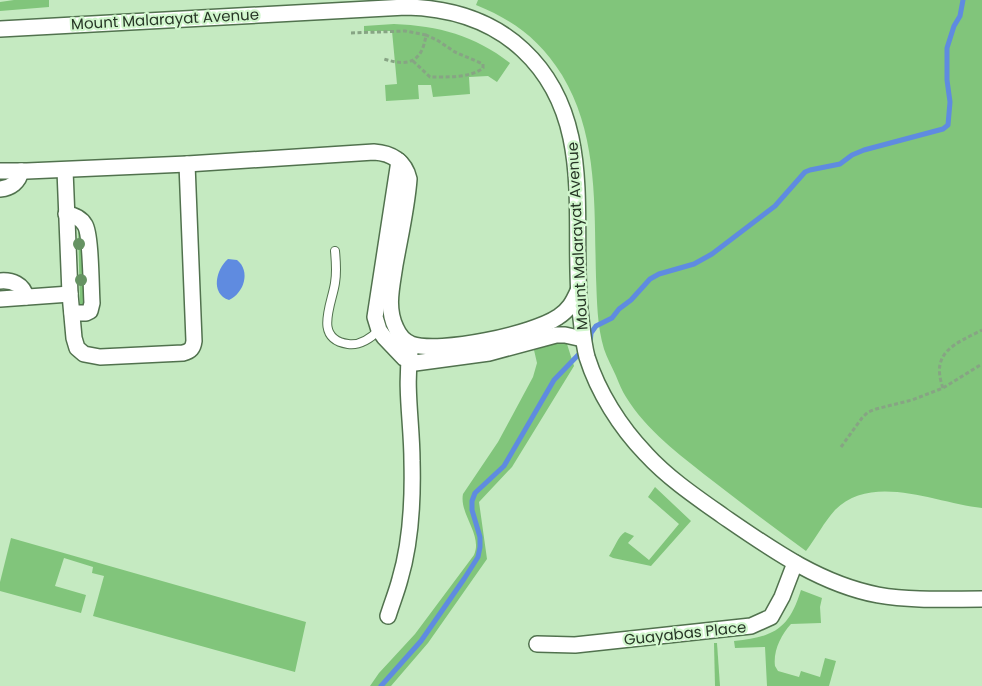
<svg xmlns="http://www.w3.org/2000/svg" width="982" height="686" viewBox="0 0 982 686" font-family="Poppins,sans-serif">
<rect width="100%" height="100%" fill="#c5eac1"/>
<!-- green -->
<g fill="#81c57b">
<path d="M14 0H49V7L0 11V2Z"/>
<path d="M478 0H982V508C938 504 873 472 835 510 824 522 816 538 806 551 773 527 741 503 709 478 680 455 646 430 626 397 622 391 619 383 616 376 612 367 607 358 604 349 597 326 597 301 596 277 594 209 599 136 562 75 539 39 515 21 476 5Z"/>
<path d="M394 24C439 26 474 35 510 63L497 82 488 76 469 77 470 94 433 97 431 85H418L419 99 386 101 385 85 397 84 392 31H364V26Z"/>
<path d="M78 226 80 230 86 302 85 305 80 307Z"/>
<path d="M560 342H564L567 344 574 366 512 467 479 502 487 559 428 643 391 686H370L379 673 415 634 474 555C483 535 459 514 463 494L498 442 533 377 537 363 534 350Z"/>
<path d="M655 487 691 521 651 566 613 558 609 556C614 549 618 536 625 532L634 536 628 543 649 560 679 524 648 497Z"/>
<path d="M11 538 306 622 295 672 93 616 104 576 92 573 93 567 64 558 55 586 86 595 81 613 0 591V582Z"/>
<path d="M801 590 822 598 820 607 821 623 791 624C781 635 773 651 775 666L778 671 799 677 801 671 820 677 825 658 836 661 829 686H767L765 647 735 648 734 641C774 637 789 629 801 590Z"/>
<path d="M717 643 720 686H715L714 643Z"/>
</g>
<!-- water -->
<path fill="#5f8be0" d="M228 259 237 260C251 271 244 293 229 300 210 294 216 269 228 259Z"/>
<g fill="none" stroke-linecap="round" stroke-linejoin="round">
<!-- stream -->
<g stroke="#5f8be0" stroke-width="5">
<path d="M590 343 591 333 596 326 612 318 619 309 631 300 650 279 659 274 694 264 712 254 775 206 805 172 810 170 840 164 852 155 864 150 943 129 948 125 950 102 947 80V48L954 26 960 16 963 0"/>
<path d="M381 686 421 641 464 579 478 557 480 547V537L472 510V501L475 493 504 466 554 380 582 351"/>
</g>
<!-- service casing -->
<g stroke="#51724e" stroke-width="10">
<path id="service" d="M335 251C336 262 337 272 335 283 332 304 313 339 348 344 361 346 371 338 379 330"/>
</g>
<!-- minor casing -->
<g stroke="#51724e" stroke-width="18">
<g id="minor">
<path d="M0 29 406 7C449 8 491 20 523 50 597 119 571 220 580 310 582 326 583 342 587 357 598 392 620 427 646 454 668 478 696 497 723 516 771 549 820 584 878 595 912 601 948 599 982 599"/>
<path d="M399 161 375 317 379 330 384 337 404 358 415 363 489 353 556 335H565L583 339"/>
<path d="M65 170 70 294 74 338 77 348 84 354 100 357 183 353C191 351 193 348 194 341L187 164"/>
<path d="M0 171H27L187 164 374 152C391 153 405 161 409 179 407 207 400 237 395 265 392 286 386 308 396 328 399 335 404 341 411 344 440 354 533 334 558 317 569 310 573 302 578 291"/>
<path d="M0 189C11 188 19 182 21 171"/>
<path d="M66 214C74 215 81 218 85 225 91 234 91 289 92 303L90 311 86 313H72"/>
<path d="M0 281C12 280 23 284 26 297"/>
<path d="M0 299 70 294"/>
<path d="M388 616C392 603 397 591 400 579 411 542 413 499 412 461 412 425 405 389 410 353"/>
<path d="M537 644 575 645 751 626 771 617 782 597 795 563"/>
</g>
</g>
<!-- path -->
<g stroke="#87a484" stroke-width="3" stroke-dasharray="4 2.5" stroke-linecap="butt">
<path d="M351 33 405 31 426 35C422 62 409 67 384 59"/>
<path d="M413 61 430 77C446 77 471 78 483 68V64L455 52 437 40 426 35"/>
<path d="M943 388C930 352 955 344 982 330"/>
<path d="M841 447 862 418 868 412 876 409 912 400 943 388 982 364"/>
</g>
<!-- service -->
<use href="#service" stroke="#fff" stroke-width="8"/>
<!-- minor -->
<use href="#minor" stroke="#fff" stroke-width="15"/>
</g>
<!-- trees -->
<g fill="#669363">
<circle cx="79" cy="244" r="6"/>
<circle cx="81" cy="280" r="6"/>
</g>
<g text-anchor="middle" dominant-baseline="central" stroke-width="4.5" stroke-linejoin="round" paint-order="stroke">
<!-- street labels -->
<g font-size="15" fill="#273626" stroke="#d2f7ce">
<text transform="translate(165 19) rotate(-3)">Mount Malarayat Avenue</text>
<text transform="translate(577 236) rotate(-93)">Mount Malarayat Avenue</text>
<text transform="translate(685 633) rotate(-6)">Guayabas Place</text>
</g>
</g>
</svg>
